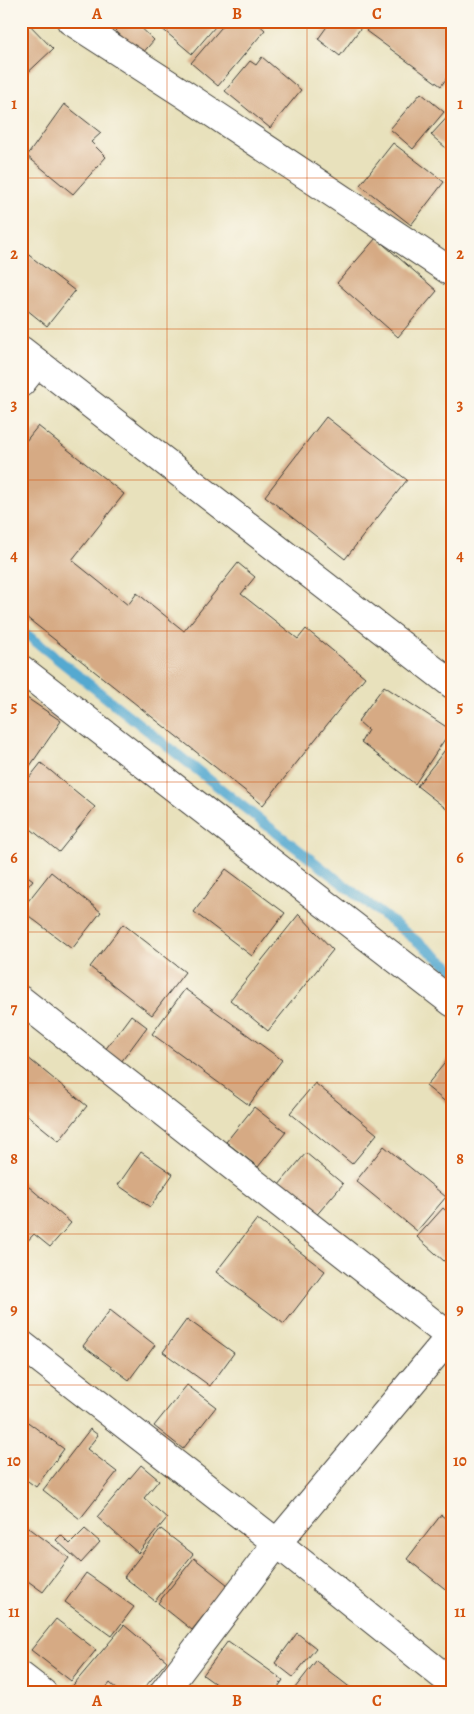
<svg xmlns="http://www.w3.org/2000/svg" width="474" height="1714" viewBox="0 0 474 1714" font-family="Alegreya,serif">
<rect width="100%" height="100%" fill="#fbf7ec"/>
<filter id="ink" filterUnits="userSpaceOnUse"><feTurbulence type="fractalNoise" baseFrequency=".02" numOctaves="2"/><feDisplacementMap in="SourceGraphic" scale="10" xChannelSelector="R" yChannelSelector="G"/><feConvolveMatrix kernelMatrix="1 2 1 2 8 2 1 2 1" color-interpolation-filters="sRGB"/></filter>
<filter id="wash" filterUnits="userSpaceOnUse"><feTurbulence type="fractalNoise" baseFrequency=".0096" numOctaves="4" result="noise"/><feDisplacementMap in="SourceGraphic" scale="20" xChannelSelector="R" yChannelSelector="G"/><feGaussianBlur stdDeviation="1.12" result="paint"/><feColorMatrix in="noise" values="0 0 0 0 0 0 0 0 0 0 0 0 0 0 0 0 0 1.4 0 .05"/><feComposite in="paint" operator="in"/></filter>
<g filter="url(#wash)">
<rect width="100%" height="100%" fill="#e8e1bc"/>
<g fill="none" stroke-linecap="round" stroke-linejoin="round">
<!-- stream -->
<path stroke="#54a9d0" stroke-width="10" d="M21 630 260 820 453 969"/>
</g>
<g id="blocks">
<!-- building -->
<g fill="#d6aa84">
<path d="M21 21H26L53 49 21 79Z"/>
<path d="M123 21H134L154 40 141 55 115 30Z"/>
<path d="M165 21H220L192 54 160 27Z"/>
<path d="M227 21H255L265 30 218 86 191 63Z"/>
<path d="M331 21H366L340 56 318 39Z"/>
<path d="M374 21H453V69L441 86 366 31Z"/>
<path d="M262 57 301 90 270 128 225 91 250 61 256 65Z"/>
<path d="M421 93 444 112 413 149 390 129Z"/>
<path d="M64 104 101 133 91 142 106 157 73 194 27 156Z"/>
<path d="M453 111V154L431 135Z"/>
<path d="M393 143 444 182 411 225 360 185Z"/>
<path d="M376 238 437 291 398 337 337 283Z"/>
<path d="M21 249 75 291 47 326 21 305Z"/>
<path d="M326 417 407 480 345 559 265 496Z"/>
<path d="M38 426 124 494 72 560 128 605 137 593 184 631 238 563 255 577 241 594 298 639 306 629 365 677 263 805 21 613V447Z"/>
<path d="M384 686 451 730 415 784 361 742 368 730 358 721Z"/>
<path d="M21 694 61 721 21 779Z"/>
<path d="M448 746 453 749V814L417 786Z"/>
<path d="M41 763 95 807 59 852 21 821V788Z"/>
<path d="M226 869 285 913 252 956 194 912Z"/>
<path d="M21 871 33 880 21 895Z"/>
<path d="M51 872 101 912 72 949 21 910Z"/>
<path d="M299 914 333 950 268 1031 230 1000Z"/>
<path d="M123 924 185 972 152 1015 90 967Z"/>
<path d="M185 989 282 1060 249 1105 152 1034Z"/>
<path d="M131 1015 147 1027 121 1062 105 1050Z"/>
<path d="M22 1053 87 1106 59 1141 21 1110Z"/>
<path d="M453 1053V1108L426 1086Z"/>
<path d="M315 1083 377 1134 352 1164 290 1113Z"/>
<path d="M254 1107 286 1132 258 1167 226 1142Z"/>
<path d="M384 1146 446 1197 417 1231 356 1181Z"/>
<path d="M141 1152 173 1174 150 1207 118 1185Z"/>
<path d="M306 1153 343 1184 314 1218 278 1186Z"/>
<path d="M21 1180 71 1223 50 1247 34 1234 21 1248Z"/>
<path d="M443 1208 453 1217V1269L417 1237Z"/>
<path d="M257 1219 325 1271 284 1324 216 1272Z"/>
<path d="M110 1310 155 1345 129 1380 83 1346Z"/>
<path d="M187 1319 234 1353 210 1386 163 1352Z"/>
<path d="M187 1385 216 1407 183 1449 154 1426Z"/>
<path d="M21 1417 64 1449 36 1487 21 1476Z"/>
<path d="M90 1429 98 1435 87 1449 117 1472 80 1519 43 1490Z"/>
<path d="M141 1465 159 1480 144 1498 167 1518 138 1553 97 1517Z"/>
<path d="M441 1515 453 1524V1595L407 1559Z"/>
<path d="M28 1527 69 1558 43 1592 21 1576V1536Z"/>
<path d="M85 1529 100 1542 81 1563 56 1540 61 1535 70 1544Z"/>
<path d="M161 1529 193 1554 155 1601 124 1577Z"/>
<path d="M194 1558 228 1585 192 1630 158 1603Z"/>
<path d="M86 1573 134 1607 112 1636 65 1602Z"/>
<path d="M56 1619 96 1650 71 1681 31 1650Z"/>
<path d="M124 1625 167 1661 140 1693H121L110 1683 102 1693H73L69 1690Z"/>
<path d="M297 1633 316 1648 293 1677 275 1663Z"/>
<path d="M228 1641 283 1680 274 1693H228L203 1675Z"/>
<path d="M316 1661 352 1689 349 1693H291Z"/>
<path d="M195 1685 204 1693H188Z"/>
</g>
</g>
</g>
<g filter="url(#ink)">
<use href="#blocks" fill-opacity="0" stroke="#3b3a34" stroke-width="1"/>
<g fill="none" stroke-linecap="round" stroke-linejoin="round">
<!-- minor casing -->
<g stroke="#3b3a34" stroke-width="30">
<g id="minor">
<path d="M71 21 184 94 453 273"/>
<path d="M21 350 453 685"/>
<path d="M21 383 37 363"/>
<path d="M21 669 453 1003"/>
<path d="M21 1000 453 1339"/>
<path d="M21 1344 277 1543 453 1684"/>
<path d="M21 1676 43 1693"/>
<path d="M163 1693 277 1543 453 1333"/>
</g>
</g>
<!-- minor -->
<use href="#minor" stroke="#fff" stroke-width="28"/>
</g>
</g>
<!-- grid -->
<path fill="none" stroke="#d4530e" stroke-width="1" stroke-opacity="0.55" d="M167 21V1693M307 21V1693M21 178H453M21 329H453M21 480H453M21 631H453M21 782H453M21 932H453M21 1083H453M21 1234H453M21 1385H453M21 1536H453"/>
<!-- margin -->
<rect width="474" height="1714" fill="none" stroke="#fbf7ec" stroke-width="55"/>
<rect x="28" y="28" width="418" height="1658" fill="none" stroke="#d4530e" stroke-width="2"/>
<g font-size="16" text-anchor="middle" font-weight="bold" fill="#d4530e">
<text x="97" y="19">A</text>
<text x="237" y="19">B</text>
<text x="377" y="19">C</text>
<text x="14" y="109">1</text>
<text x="460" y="109">1</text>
<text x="14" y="259">2</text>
<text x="460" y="259">2</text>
<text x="14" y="410">3</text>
<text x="460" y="410">3</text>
<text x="14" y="561">4</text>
<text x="460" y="561">4</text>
<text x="14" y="712">5</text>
<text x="460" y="712">5</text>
<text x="14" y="863">6</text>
<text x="460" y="863">6</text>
<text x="14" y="1014">7</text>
<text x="460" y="1014">7</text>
<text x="14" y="1164">8</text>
<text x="460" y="1164">8</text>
<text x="14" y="1315">9</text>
<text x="460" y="1315">9</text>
<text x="14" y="1466">10</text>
<text x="460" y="1466">10</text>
<text x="14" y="1617">11</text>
<text x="460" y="1617">11</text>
<text x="97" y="1706">A</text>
<text x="237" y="1706">B</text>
<text x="377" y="1706">C</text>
</g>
</svg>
